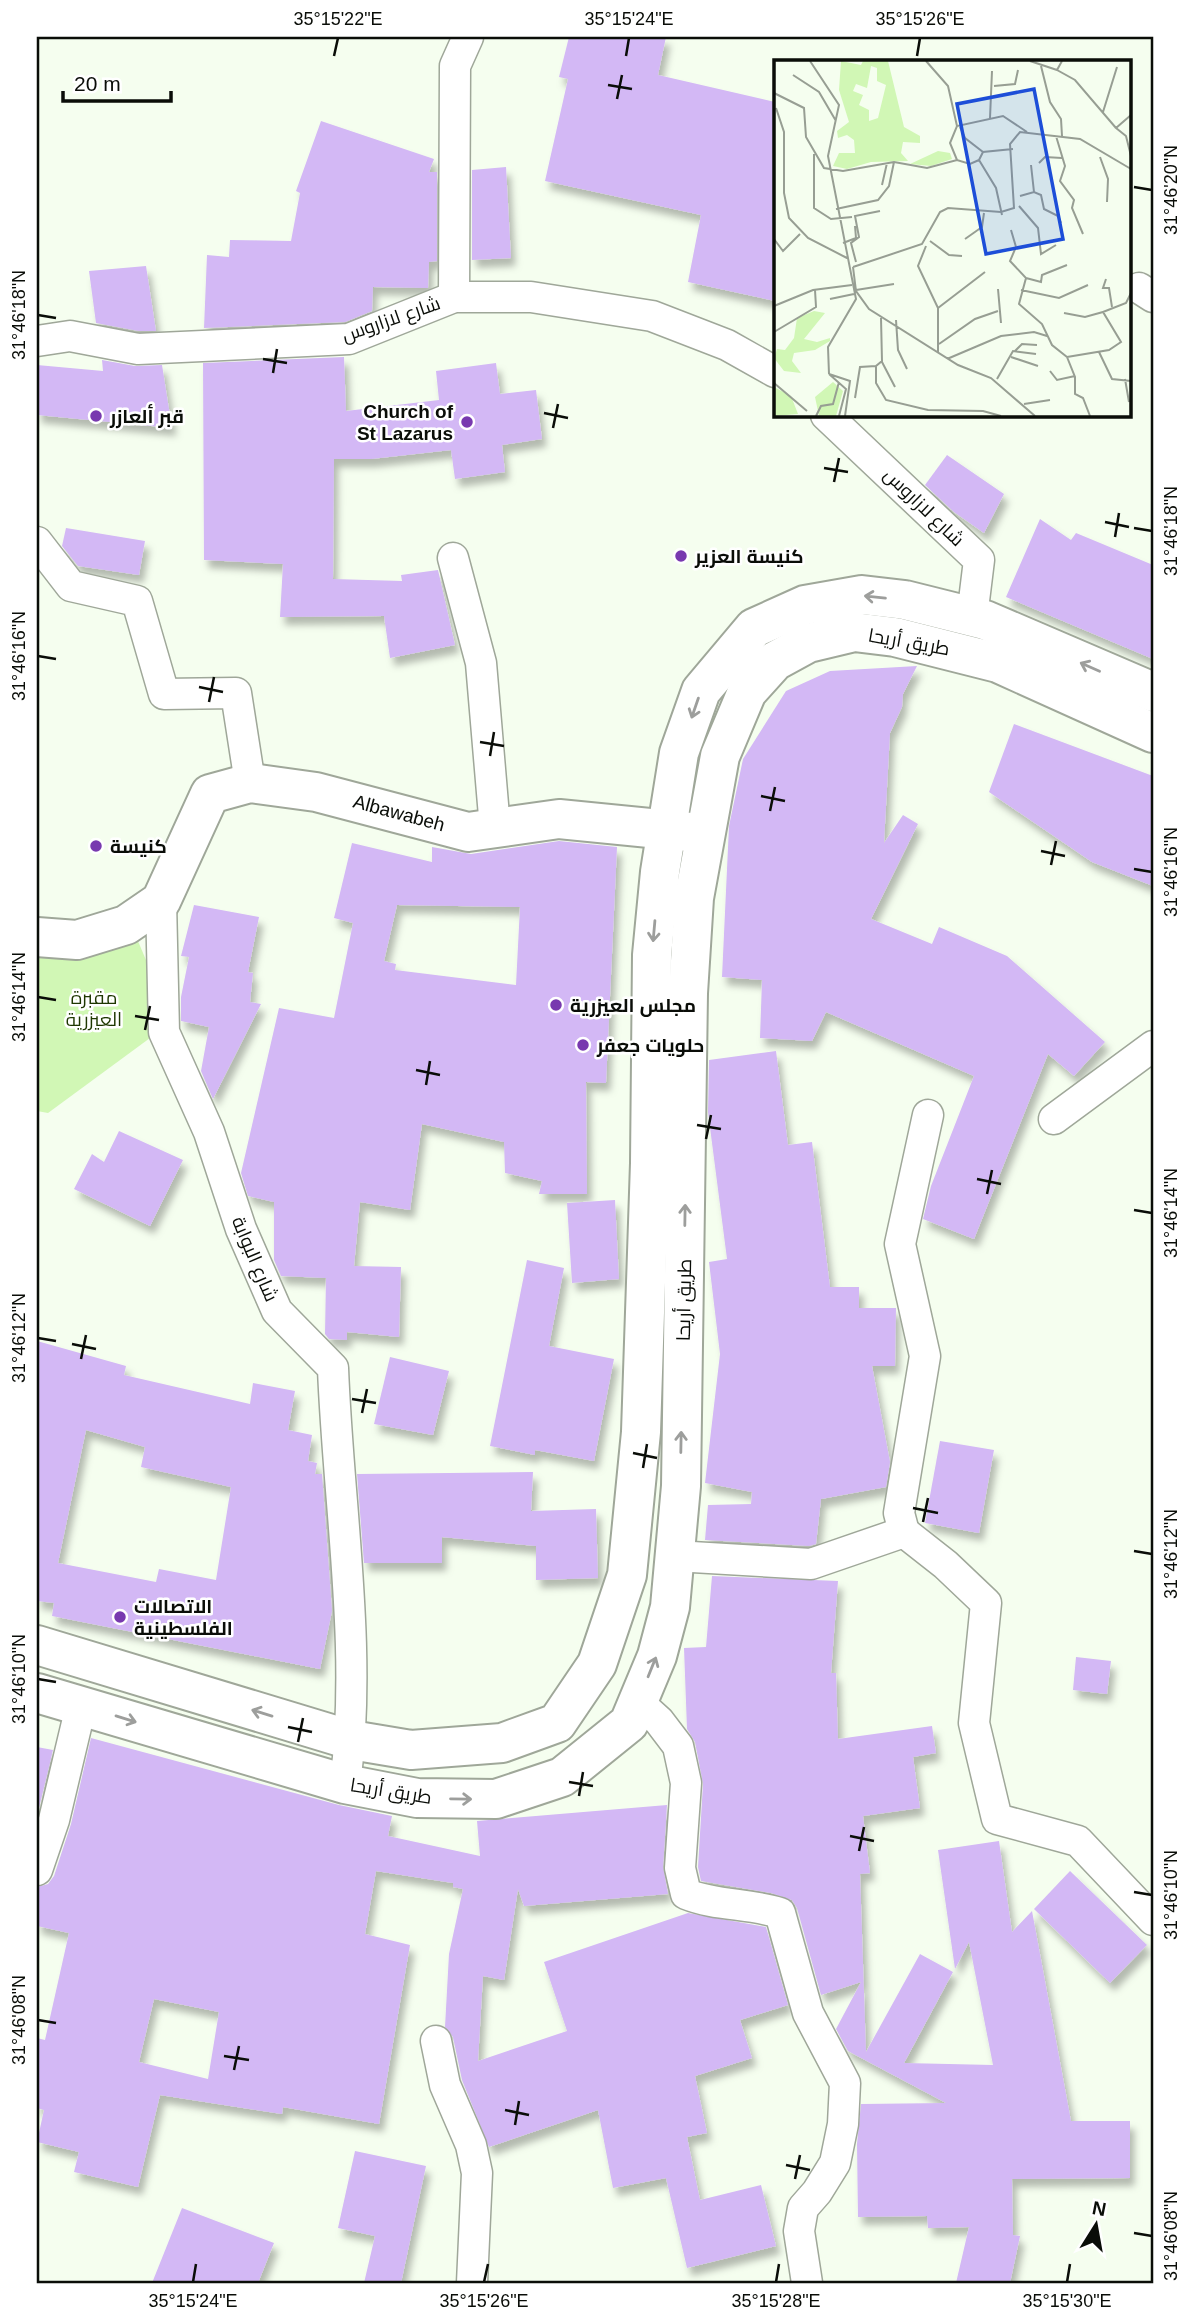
<svg xmlns="http://www.w3.org/2000/svg" width="1190" height="2320" viewBox="0 0 1190 2320" font-family="Arial,Cairo,sans-serif">
<defs>
<filter id="shadow"><feDropShadow dx="4.5" dy="8" stdDeviation="3.5" flood-color="#0004"/></filter>
</defs>
<rect width="100%" height="100%" fill="#f5feef"/>
<!-- green -->
<path fill="#d1f7b5" d="M135 934 154 979 150 1038 48 1113 37 1111V949Z"/>
<!-- building -->
<g fill="#d3b8f5" fill-rule="evenodd" filter="url(#shadow)">
<path d="M569 37H666L658 75 775 102V301L688 282 701 215 545 181 568 79 559 77Z"/>
<path d="M321 121 434 159 429 172H437V261L429 262 428 288 373 287 372 311 345 322 204 328 207 255 229 257 230 240 291 241 300 193 296 191Z"/>
<path d="M506 167 511 258 472 260V170Z"/>
<path d="M146 266 156 331H139L96 323 89 271Z"/>
<path d="M344 357 346 411 439 400 436 371 496 363 500 394 536 390 542 439 502 445 505 472 455 479 451 450 371 459H334L333 579 402 581 401 575 438 570 455 645 390 658 384 616 280 617 283 564 204 560 203 363Z"/>
<path d="M102 360 135 366 162 365 172 428 37 415V365L103 371Z"/>
<path d="M947 455 1004 494 984 533 954 512 925 485Z"/>
<path d="M1040 519 1071 540 1076 533 1153 565V659L1006 597Z"/>
<path d="M66 528 145 541 139 575 78 566 62 546Z"/>
<path d="M917 666 903 694 902 707 890 733 884 843 903 815 918 824 871 919 932 944 939 927 1007 956 1105 1042 1074 1076 1048 1054 974 1239 923 1219 931 1186 974 1076 826 1012 812 1041 760 1038 762 980 722 977 729 826 743 759 786 691 830 671Z"/>
<path d="M1014 724 1153 776V886L1092 862 989 792Z"/>
<path d="M559 841 617 847 606 1083 586 1082 587 1194H539L542 1181 505 1173 504 1142 422 1124 410 1210 360 1202 354 1266 401 1267 399 1337 347 1332V1340L329 1339 325 1334 326 1278 281 1276 274 1260V1202L248 1196 241 1173 279 1008 334 1018 353 923 334 918 352 843 432 862V847L471 854ZM397 905 520 907 516 985 395 970 396 964 384 961Z"/>
<path d="M194 905 259 917 248 972 253 973 250 1002 261 1004 213 1099 201 1071 209 1027 181 1021V997L189 957 181 956Z"/>
<path d="M776 1051 788 1145 812 1142 830 1287H859V1308H896L895 1366H872L890 1462 886 1487 821 1499 816 1544 809 1546 705 1540 708 1505 751 1504 752 1492 705 1483 720 1354 709 1262 727 1259 708 1112 709 1060Z"/>
<path d="M119 1131 183 1160 150 1226 74 1189 92 1154 104 1162Z"/>
<path d="M615 1200 619 1279 572 1283 567 1203Z"/>
<path d="M527 1260 564 1268 549 1346 614 1359 594 1461 535 1450V1455L490 1446Z"/>
<path d="M37 1341 126 1366 124 1375 250 1404 253 1383 295 1391 288 1430 312 1435 308 1461 317 1463 315 1474H322L332 1611 320 1669 52 1616 54 1603 37 1601ZM86 1430 145 1447 141 1467 231 1487 216 1580 159 1569 156 1582 58 1563Z"/>
<path d="M390 1357 449 1371 433 1435 374 1424Z"/>
<path d="M940 1441 994 1450 979 1533 925 1523Z"/>
<path d="M533 1472 531 1511 596 1509 598 1578 536 1580V1546L442 1537V1563H364L357 1474Z"/>
<path d="M712 1576 838 1581 831 1673H836L838 1739 932 1726 936 1753 913 1757 920 1808 863 1816 870 1873 860 1874 866 2052 920 1954 953 1972 904 2063 993 2065 969 1942 955 1969 938 1850 999 1841 1012 1932 1032 1911 1071 2121H1130V2178L1012 2179 1013 2235 1020 2236 1010 2283H956L969 2227 928 2228 927 2216 858 2217 857 2144 861 2104 946 2103 848 2051 836 2029 861 1982 821 1995 797 1908 792 1900 771 1893 701 1881 698 1867 703 1784 695 1742 687 1729 684 1648 706 1647Z"/>
<path d="M1076 1657 1111 1661 1107 1694 1073 1690Z"/>
<path d="M91 1738 339 1805 392 1816 388 1836 480 1856 477 1821 667 1805 663 1867 668 1894 524 1906 518 1889 504 1980 483 1976 478 2061 567 2031 544 1962 688 1913 766 1927 788 2005 740 2020 752 2058 695 2076 707 2133 687 2137 700 2200 761 2185 776 2246 687 2268 666 2178 613 2188 598 2110 489 2147 462 2080 453 2037 445 2027 449 1954 463 1889 453 1887V1883L376 1871 365 1934 410 1945 379 2124 283 2107 282 2114 160 2095 138 2187 74 2172 79 2152 37 2142 44 2110 37 2108V2038L45 2040 69 1933 37 1926V1887L48 1884 54 1876 71 1824ZM154 1999 219 2012 208 2079 139 2062Z"/>
<path d="M37 1747 53 1750 37 1816Z"/>
<path d="M1070 1871 1147 1945 1110 1983 1034 1909Z"/>
<path d="M355 2151 426 2166 401 2283H364L375 2236 338 2228Z"/>
<path d="M182 2208 274 2243 258 2283H152Z"/>
</g>
<g fill="none" stroke-linecap="round" stroke-linejoin="round">
<!-- street casing -->
<g stroke="#9fa799" stroke-width="33">
<g id="street">
<path d="M1139 288 1153 297"/>
<path d="M454 297 455 66 468 37"/>
<path d="M37 341 70 336 138 349 349 339 454 297H531L652 316 727 345 775 372"/>
<path d="M826 415 979 560 972 617"/>
<path d="M37 542 71 586 137 601 164 694 236 693 250 783"/>
<path d="M453 558 481 663 495 828"/>
<path d="M161 901 164 1032 209 1132 241 1229 277 1311 333 1368C338 1503 363 1651 345 1784"/>
<path d="M1054 1119 1153 1046"/>
<path d="M904 1532 899 1513 925 1356 900 1244 928 1115"/>
<path d="M675 1556 811 1564 904 1532 946 1565 986 1603 974 1723 997 1819 1078 1841 1153 1920"/>
<path d="M638 1702 659 1721 678 1746 686 1783 680 1868 686 1894C716 1906 748 1903 780 1913L808 2013 845 2083 843 2124 835 2163 817 2192 803 2208 799 2231 807 2283"/>
<path d="M37 1870 54 1820 81 1706"/>
<path d="M436 2041 445 2085 471 2145 477 2173 472 2283"/>
</g>
</g>
<!-- secondary casing -->
<g stroke="#9fa799" stroke-width="42">
<g id="secondary">
<path d="M37 937 77 940 126 925 161 901 210 794 250 783 316 792 468 832 559 819 690 832"/>
<path d="M37 1645 351 1740 411 1750 502 1743 557 1723 597 1664 627 1575 641 1432 650 1163 652 955 660 872 679 753 701 691 754 628 805 605 862 595 905 600 985 620 1153 692"/>
<path d="M37 1693 345 1784 417 1798 496 1799 562 1777 629 1723 657 1656 670 1607 681 1486 688 993 694 898 720 756 747 692 775 661 808 643 854 632 895 637 998 663 1153 733"/>
</g>
</g>
<!-- street -->
<use href="#street" stroke="#fff" stroke-width="30"/>
<!-- secondary -->
<use href="#secondary" stroke="#fff" stroke-width="38"/>
</g>
<!-- one-way arrows -->
<defs><path id="oneway-shaft" d="M-6 0H5M1.5-3L5.5 0L1.5 3" fill="none" stroke-width="1.6" stroke-linecap="round" stroke-linejoin="round" transform="scale(1.75)"/></defs>
<g stroke="#9d9e9c">
<use href="#oneway-shaft" transform="translate(875 597) rotate(-174)"/>
<use href="#oneway-shaft" transform="translate(1090 667) rotate(-156)"/>
<use href="#oneway-shaft" transform="translate(695 708) rotate(109)"/>
<use href="#oneway-shaft" transform="translate(654 931) rotate(95)"/>
<use href="#oneway-shaft" transform="translate(685 1215) rotate(-89)"/>
<use href="#oneway-shaft" transform="translate(681 1442) rotate(-89)"/>
<use href="#oneway-shaft" transform="translate(652 1667) rotate(-68)"/>
<use href="#oneway-shaft" transform="translate(262 1713) rotate(-163)"/>
<use href="#oneway-shaft" transform="translate(126 1719) rotate(17)"/>
<use href="#oneway-shaft" transform="translate(461 1799) rotate(1)"/>
</g>
<!-- ticks -->
<path fill="none" stroke="#0a0d08" stroke-width="2.5" d="M334 56 338 38M626 56 629 38M917 56 920 38M608 85 632 89M617 99 622 75M1134 187 1152 190M38 315 56 318M263 359 287 363M273 373 277 349M544 413 568 418M553 428 558 404M824 468 848 472M834 482 839 458M1105 522 1129 527M1134 528 1152 531M1115 537 1119 513M38 656 56 659M199 687 223 692M209 702 214 677M480 742 504 746M490 756 494 732M761 796 785 801M770 811 775 787M1041 851 1065 856M1051 865 1056 841M1134 869 1152 872M38 997 56 1000M135 1016 159 1020M145 1030 150 1006M416 1070 440 1075M426 1085 430 1061M697 1125 721 1129M706 1139 711 1115M977 1179 1001 1184M987 1194 992 1170M1134 1210 1152 1213M38 1338 56 1341M72 1344 96 1349M81 1359 86 1335M352 1399 376 1403M362 1413 367 1389M633 1453 657 1458M643 1468 647 1444M913 1508 938 1513M923 1522 928 1498M1134 1551 1152 1554M38 1679 56 1682M288 1727 312 1732M298 1742 303 1718M569 1782 593 1786M579 1796 583 1772M850 1836 874 1841M859 1851 864 1827M1134 1892 1152 1895M38 2020 56 2023M224 2056 249 2060M234 2070 239 2046M505 2110 529 2115M515 2125 519 2101M786 2165 810 2170M795 2179 800 2155M1134 2233 1152 2236M193 2282 196 2264M484 2282 488 2264M776 2282 779 2264M1067 2282 1070 2264"/>
<!-- markers -->
<g fill="#7839af" stroke="#fff" stroke-width="2.5">
<circle cx="96" cy="416" r="7"/>
<circle cx="467" cy="422" r="7"/>
<circle cx="681" cy="556" r="7"/>
<circle cx="96" cy="846" r="7"/>
<circle cx="556" cy="1005" r="7"/>
<circle cx="583" cy="1045" r="7"/>
<circle cx="120" cy="1617" r="7"/>
</g>
<g text-anchor="middle" dominant-baseline="central" stroke-width="5" stroke-linejoin="round" paint-order="stroke">
<!-- street labels -->
<g font-size="19" fill="#0a0d08" stroke="#fff">
<text transform="translate(391 319) rotate(-19)">شارع لازاروس</text>
<text transform="translate(924 507) rotate(44)">شارع لازاروس</text>
<text transform="translate(909 642) rotate(10)">طريق أريحا</text>
<text transform="translate(399 813) rotate(15)">Albawabeh</text>
<text transform="translate(255 1259) rotate(67)">شارع البوابة</text>
<text transform="translate(684 1300) rotate(-89)">طريق أريحا</text>
<text transform="translate(391 1791) rotate(9)">طريق أريحا</text>
</g>
<!-- poi labels -->
<g font-size="19" font-weight="bold" fill="#0a0d08" stroke="#fff" text-anchor="start">
<text x="453" y="411" text-anchor="end">Church of<tspan x="453" dy="22">St Lazarus</tspan></text>
<text x="110" y="416">قبر ألعازر</text>
<text x="695" y="556">كنيسة العزير</text>
<text x="110" y="846">كنيسة</text>
<text x="570" y="1005">مجلس العيزرية</text>
<text x="597" y="1045">حلويات جعفر</text>
<text x="134" y="1606">الاتصالات<tspan x="134" dy="22">الفلسطينية</tspan></text>
</g>
<!-- park labels -->
<g font-size="19" fill="#1e3700" stroke="#fff">
<text x="94" y="997">مقبرة<tspan x="94" dy="22">العيزرية</tspan></text>
</g>
</g>
<!-- overview -->
<g transform="translate(774 60)">
<rect width="357" height="357" fill="#f5feef"/>
<path d="M67 1 87 5 89 1H114L130 67 146 76V83L129 82 127 93 134 101 97 102 73 109 59 106 65 93H81L80 80 73 75 64 78 63 71 75 62 65 30ZM97 6 103 8V21L112 25 104 58 95 61V50L85 45 89 35 79 31 82 24 93 28ZM164 91 176 93 178 99 157 106 136 104ZM40 251 51 253 30 279 43 282 56 278V281L41 290 20 293 18 301 27 313 10 311 0 298 3 289 11 290 20 278 23 258ZM59 322 69 331 62 356H45L41 337ZM0 327 17 336 24 354 0 356Z" fill="#d1f7b5" fill-rule="evenodd"/>
<path fill="none" stroke="#979e93" stroke-width="2" d="M36 1 65 45 54 96 82 239 54 287 55 314M152 1 174 26 183 66M256 1 283 10 288 1M267 6 276 42 287 59 288 76M283 10 301 20 342 68M19 15 45 32 62 61M220 26 241 24 244 10M0 33 30 48 32 77 50 108 69 111 120 102 153 108 183 100 196 104 205 100M2 48 10 72V133L15 158 34 178 73 198M329 52 343 7M216 58 218 11M186 67 191 78 209 92M282 76 291 106 286 121 300 140 298 148 309 174M40 94V148L57 159 78 157M357 96 352 76 342 68 357 55M326 97 334 119 333 142M183 100 176 83 183 66 229 56 253 72M205 100 222 128 228 155M205 100 209 92 239 89M265 103 271 97 288 98M257 105 260 132M108 125 113 103M246 136 260 132 267 135 270 149 284 156 287 163M245 146 264 168 267 194 282 185M62 149 104 140 115 126 120 102M237 170 242 187 236 201 252 218 245 244 268 264 278 285 293 297M0 179 9 191 26 174M191 179 208 167 210 153M156 181 175 195 188 196M69 183 82 178 81 166M152 186 144 206 164 248V293M82 202 77 183 85 177 81 156 106 151M79 207 148 184 166 152 174 148 227 152 240 148 236 84 246 72 306 79 357 109M79 207 82 231 95 249 184 305 217 318 261 356M252 218 267 222 268 215 293 205M332 219 329 228H335L338 247M224 229 227 263M82 230 120 224M247 230 285 238 314 225M56 239 80 234M0 246 39 230 78 225M164 248 211 212M329 252 352 243 357 233M290 253 311 257 329 252 347 282 335 290 293 297M107 258 108 301 102 306V323L112 340 154 350 209 351 227 356M122 260 124 290 133 309M0 272 42 247 41 230M165 284 201 259 224 251M241 291 248 284 263 285M325 292 338 319 357 321M237 297 264 306M293 297 301 317V334L309 338 316 356M173 299 227 276 260 272 273 276M108 302 121 327M276 311 283 320 301 316M55 314 76 321 71 356M55 314 72 329 65 356M223 319 239 291 262 294M351 319 355 342M0 323 33 351M81 338 86 307 102 306M250 344 276 340M42 356 47 346 59 344 65 322"/>
<path fill="#1d4ed8" fill-opacity="0.15" stroke="#1d4ed8" stroke-width="3.5" d="M260 29 289 179 212 194 183 44Z"/>
<rect width="357" height="357" fill="none" stroke="#0a0d08" stroke-width="3.5"/>
</g>
<!-- border -->
<rect width="1190" height="2320" fill="none" stroke="#ffffff" stroke-width="77"/>
<!-- north arrow -->
<g transform="translate(1096 2225) rotate(11)" stroke="#ffffff" stroke-width="5" paint-order="stroke">
<path d="M0-5L12 26L0 18L-12 26Z" fill="#0a0d08"/>
<text y="-10" font-size="19" font-weight="bold" text-anchor="middle" fill="#0a0d08">N</text>
</g>
<!-- scale -->
<path d="M63 91v10h108v-10" fill="none" stroke="#0a0d08" stroke-width="3.5"/>
<text x="74" y="91" font-size="21" fill="#0a0d08" stroke="#ffffff" stroke-width="5" paint-order="stroke">20 m</text>
<rect x="38" y="38" width="1114" height="2244" fill="none" stroke="#0a0d08" stroke-width="2.5"/>
<g font-size="18" text-anchor="middle" fill="#0a0d08">
<text x="338" y="25">35°15'22"E</text>
<text x="629" y="25">35°15'24"E</text>
<text x="920" y="25">35°15'26"E</text>
<text transform="translate(1171 190) rotate(-90)" y="6">31°46'20"N</text>
<text transform="translate(19 315) rotate(-90)" y="6">31°46'18"N</text>
<text transform="translate(1171 531) rotate(-90)" y="6">31°46'18"N</text>
<text transform="translate(19 656) rotate(-90)" y="6">31°46'16"N</text>
<text transform="translate(1171 872) rotate(-90)" y="6">31°46'16"N</text>
<text transform="translate(19 997) rotate(-90)" y="6">31°46'14"N</text>
<text transform="translate(1171 1213) rotate(-90)" y="6">31°46'14"N</text>
<text transform="translate(19 1338) rotate(-90)" y="6">31°46'12"N</text>
<text transform="translate(1171 1554) rotate(-90)" y="6">31°46'12"N</text>
<text transform="translate(19 1679) rotate(-90)" y="6">31°46'10"N</text>
<text transform="translate(1171 1895) rotate(-90)" y="6">31°46'10"N</text>
<text transform="translate(19 2020) rotate(-90)" y="6">31°46'08"N</text>
<text transform="translate(1171 2236) rotate(-90)" y="6">31°46'08"N</text>
<text x="193" y="2307">35°15'24"E</text>
<text x="484" y="2307">35°15'26"E</text>
<text x="776" y="2307">35°15'28"E</text>
<text x="1067" y="2307">35°15'30"E</text>
</g>
</svg>
